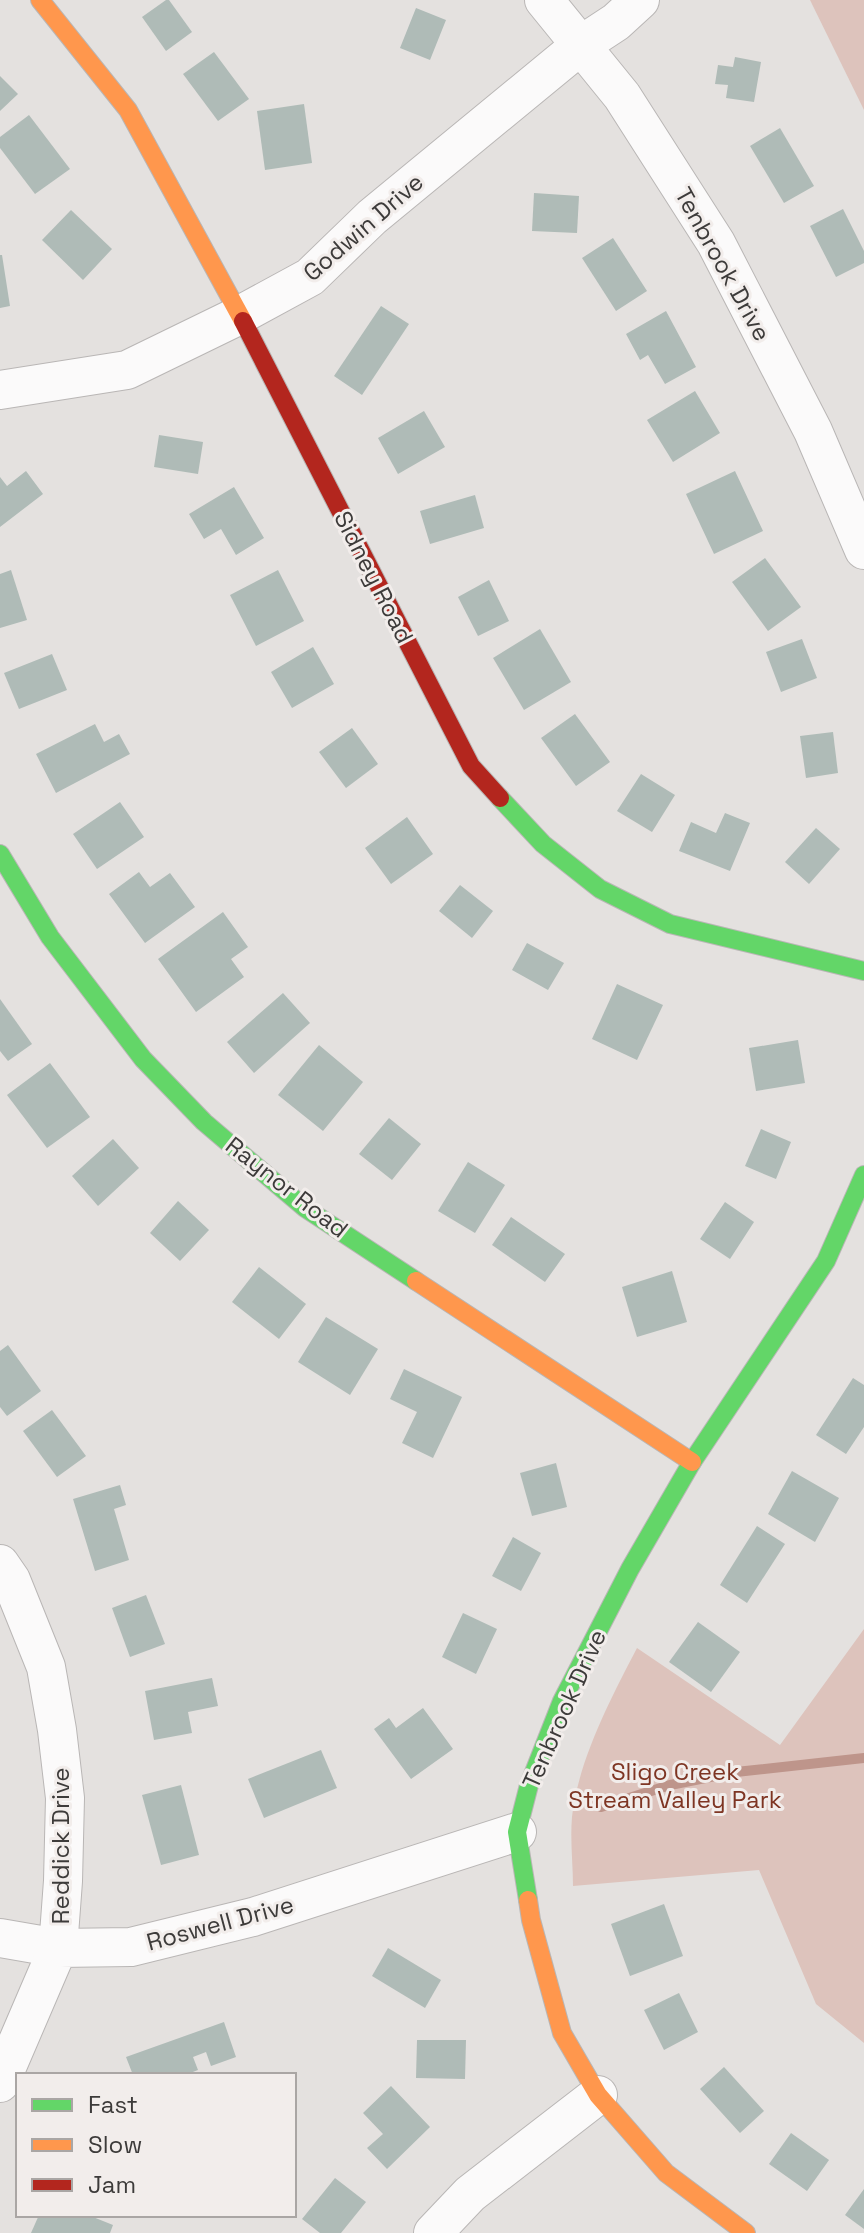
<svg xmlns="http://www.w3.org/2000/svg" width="864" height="2233" viewBox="0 0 864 2233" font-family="'Space Grotesk',sans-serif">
<rect width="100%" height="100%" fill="#e4e1df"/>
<!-- green -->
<g fill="#ddc3bc">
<path d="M810 0H864V110Z"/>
<path d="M864 1629V2043L816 2004 759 1870 573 1886C573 1864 570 1840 572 1817 578 1761 611 1698 637 1648L780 1745Z"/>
</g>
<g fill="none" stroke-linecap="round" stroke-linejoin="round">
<!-- stream -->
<path stroke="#be958b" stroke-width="10" d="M601 1807 670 1785 736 1772 864 1758"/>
</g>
<!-- building -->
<g fill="#afbbb7">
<path d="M166 0H169L192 32 166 51 142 17Z"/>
<path d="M416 8 446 20 430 60 400 48Z"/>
<path d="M214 52 249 99 218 121 183 74Z"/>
<path d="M735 57 761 62 754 102 726 98 728 85 715 84 718 65 733 67Z"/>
<path d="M0 76 18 94 0 111Z"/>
<path d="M304 104 312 163 265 170 257 111Z"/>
<path d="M29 115 70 169 35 194 0 148V137Z"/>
<path d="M780 128 814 186 784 203 750 146Z"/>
<path d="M534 193 579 196 577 233 532 231Z"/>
<path d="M843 209 864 251V263L836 277 810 226Z"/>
<path d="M71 210 112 249 83 280 42 240Z"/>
<path d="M613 238 647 291 616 311 582 258Z"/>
<path d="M0 255H2L10 306 0 308Z"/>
<path d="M381 306 409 324 362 395 334 376Z"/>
<path d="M666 311 696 367 665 384 648 355 640 360 626 334Z"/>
<path d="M695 391 720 433 673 462 647 420Z"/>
<path d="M424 411 445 447 398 474 378 438Z"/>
<path d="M159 435 203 442 198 474 154 467Z"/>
<path d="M26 471 43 494 0 527V477L7 486Z"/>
<path d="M735 471 763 531 714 554 686 494Z"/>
<path d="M234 487 264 538 236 555 221 529 204 539 189 514Z"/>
<path d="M475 495 484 528 430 544 420 511Z"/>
<path d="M765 558 801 607 768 631 732 582Z"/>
<path d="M11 570 27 620 0 628V574Z"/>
<path d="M278 570 304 621 256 646 230 595Z"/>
<path d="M489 580 509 621 478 636 458 597Z"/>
<path d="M540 629 571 682 524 710 493 658Z"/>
<path d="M802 639 817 678 781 692 766 652Z"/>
<path d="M313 647 334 684 292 708 271 672Z"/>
<path d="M52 654 67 690 19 709 4 673Z"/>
<path d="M575 714 610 762 576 786 541 738Z"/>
<path d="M95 724 104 742 119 734 130 754 56 793 36 754Z"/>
<path d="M352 728 378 764 346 788 319 752Z"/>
<path d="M833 732 838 773 806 778 800 736Z"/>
<path d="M641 774 675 795 652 832 617 811Z"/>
<path d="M120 802 144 837 97 869 73 834Z"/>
<path d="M725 813 750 823 730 871 679 851 691 822 716 833Z"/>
<path d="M407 817 433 854 391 884 365 848Z"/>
<path d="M816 828 840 849 809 884 785 862Z"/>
<path d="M139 872 150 887 170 873 195 907 145 943 109 894Z"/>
<path d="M460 885 493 911 472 938 439 911Z"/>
<path d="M223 912 248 947 231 959 244 977 196 1012 158 959Z"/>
<path d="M527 943 564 963 548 990 512 970Z"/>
<path d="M617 984 663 1005 637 1060 592 1039Z"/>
<path d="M283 993 310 1023 254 1073 227 1042Z"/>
<path d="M0 999 32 1044 8 1061 0 1051Z"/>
<path d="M798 1040 805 1083 756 1091 749 1048Z"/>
<path d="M319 1045 363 1082 323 1131 278 1095Z"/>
<path d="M50 1063 90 1117 47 1148 7 1095Z"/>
<path d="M389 1118 421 1144 392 1180 359 1154Z"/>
<path d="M761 1129 791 1142 776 1179 745 1166Z"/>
<path d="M113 1139 139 1168 98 1206 72 1176Z"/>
<path d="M468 1162 505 1185 475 1233 438 1211Z"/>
<path d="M178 1201 209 1230 180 1261 150 1233Z"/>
<path d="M725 1202 754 1222 730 1259 700 1239Z"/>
<path d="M511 1217 565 1254 545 1282 492 1245Z"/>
<path d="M259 1267 306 1304 279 1339 232 1302Z"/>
<path d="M672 1271 687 1322 637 1337 622 1287Z"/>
<path d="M326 1317 378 1349 350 1395 298 1362Z"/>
<path d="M8 1345 41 1391 7 1416 0 1407V1351Z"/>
<path d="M404 1369 462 1397 433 1458 402 1443 417 1412 390 1399Z"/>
<path d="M853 1378 864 1385V1427L846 1454 816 1435Z"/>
<path d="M52 1410 86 1456 57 1477 23 1431Z"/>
<path d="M556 1463 567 1507 532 1516 520 1473Z"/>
<path d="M792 1471 839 1498 815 1542 768 1514Z"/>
<path d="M120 1485 126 1505 114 1509 129 1560 95 1571 73 1499Z"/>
<path d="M757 1526 785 1544 747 1603 720 1585Z"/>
<path d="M513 1537 541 1553 521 1591 492 1576Z"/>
<path d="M146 1595 165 1644 130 1657 112 1608Z"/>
<path d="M463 1613 497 1629 476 1674 442 1657Z"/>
<path d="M698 1622 740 1652 711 1692 669 1662Z"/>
<path d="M212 1678 218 1706 188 1712 192 1733 154 1740 145 1691Z"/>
<path d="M423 1708 453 1749 411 1779 374 1729 389 1718 396 1728Z"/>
<path d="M321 1750 337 1788 264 1818 248 1779Z"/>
<path d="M181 1785 199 1855 161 1865 142 1795Z"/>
<path d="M664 1904 683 1956 630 1976 611 1924Z"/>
<path d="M388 1948 441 1980 425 2008 372 1976Z"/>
<path d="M679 1993 698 2032 664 2050 644 2010Z"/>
<path d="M224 2022 236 2057 211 2066 206 2052 193 2057 198 2070 185 2075H133L126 2057Z"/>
<path d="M417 2040H466L465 2079 416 2078Z"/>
<path d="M724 2067 764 2111 740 2133 700 2089Z"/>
<path d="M391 2086 430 2127 387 2169 367 2148 383 2134 363 2113Z"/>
<path d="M791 2133 829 2160 807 2191 769 2164Z"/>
<path d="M335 2178 366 2202 341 2233H320L302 2219Z"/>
<path d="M864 2189V2229L845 2215Z"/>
<path d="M39 2215H88L113 2225 110 2233H31Z"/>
</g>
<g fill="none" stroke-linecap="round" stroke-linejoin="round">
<!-- street casing -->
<g stroke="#b9b6b5" stroke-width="40">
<g id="street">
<path d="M544 0 622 96 716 243 813 431 864 550"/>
<path d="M0 390 127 370 240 315 310 277 372 217 581 45 616 22 640 0"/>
<path d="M0 1564 11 1580 46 1667 57 1730 65 1798 63 1881 58 1948 0 1938"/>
<path d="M0 2083 58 1948 131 1947 253 1917 517 1832"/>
<path d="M433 2233 470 2194 598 2095"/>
</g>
</g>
<!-- fast casing -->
<g stroke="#b9b6b5" stroke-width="20">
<g id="fast">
<path d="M500 798 543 844 600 889 670 924 864 971"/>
<path d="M0 854 50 937 143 1059 204 1122 305 1208 416 1281"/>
<path d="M528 1900 517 1832 529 1785 562 1701 630 1569 692 1462 826 1261 864 1175"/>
</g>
</g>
<!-- slow casing -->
<g stroke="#b9b6b5" stroke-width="20">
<g id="slow">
<path d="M40 0 128 110 243 321"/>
<path d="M416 1281 692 1462"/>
<path d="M528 1900 531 1920 562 2033 598 2095 666 2173 746 2233"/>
</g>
</g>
<!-- jam casing -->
<g stroke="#b9b6b5" stroke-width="20">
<path id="jam" d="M243 321 471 766 500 798"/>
</g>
<!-- street -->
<use href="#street" stroke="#fbfafa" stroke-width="38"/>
<!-- fast -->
<use href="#fast" stroke="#63d668" stroke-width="18"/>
<!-- slow -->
<use href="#slow" stroke="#ff974d" stroke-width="18"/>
<!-- jam -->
<use href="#jam" stroke="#b3261e" stroke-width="18"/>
</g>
<g text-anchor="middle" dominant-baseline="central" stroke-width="6" stroke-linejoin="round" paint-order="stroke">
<!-- street labels -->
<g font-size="24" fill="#3d3b3a" stroke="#f2edeb">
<text transform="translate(363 227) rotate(-41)">Godwin Drive</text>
<text transform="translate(723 264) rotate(61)">Tenbrook Drive</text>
<text transform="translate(374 577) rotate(63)">Sidney Road</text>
<text transform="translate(287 1187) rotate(38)">Raynor Road</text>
<text transform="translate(564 1709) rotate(-66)">Tenbrook Drive</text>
<text transform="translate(60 1846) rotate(-90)">Reddick Drive</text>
<text transform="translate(220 1923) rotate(-15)">Roswell Drive</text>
</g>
<!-- park labels -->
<g font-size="24" fill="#7e3523" stroke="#f2edeb">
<text x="675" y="1771">Sligo Creek<tspan x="675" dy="28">Stream Valley Park</tspan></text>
</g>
</g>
<!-- legend -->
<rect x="16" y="2073" width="280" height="144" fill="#f2edeb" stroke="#aaa6a4" stroke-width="2"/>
<rect x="32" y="2099" width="40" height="12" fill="#63d668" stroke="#aaa6a4" stroke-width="2"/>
<text x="88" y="2113" font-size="24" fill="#3d3b3a">Fast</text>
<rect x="32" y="2139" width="40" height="12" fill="#ff974d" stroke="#aaa6a4" stroke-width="2"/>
<text x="88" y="2153" font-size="24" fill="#3d3b3a">Slow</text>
<rect x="32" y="2179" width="40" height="12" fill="#b3261e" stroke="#aaa6a4" stroke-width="2"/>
<text x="88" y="2193" font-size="24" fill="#3d3b3a">Jam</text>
</svg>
